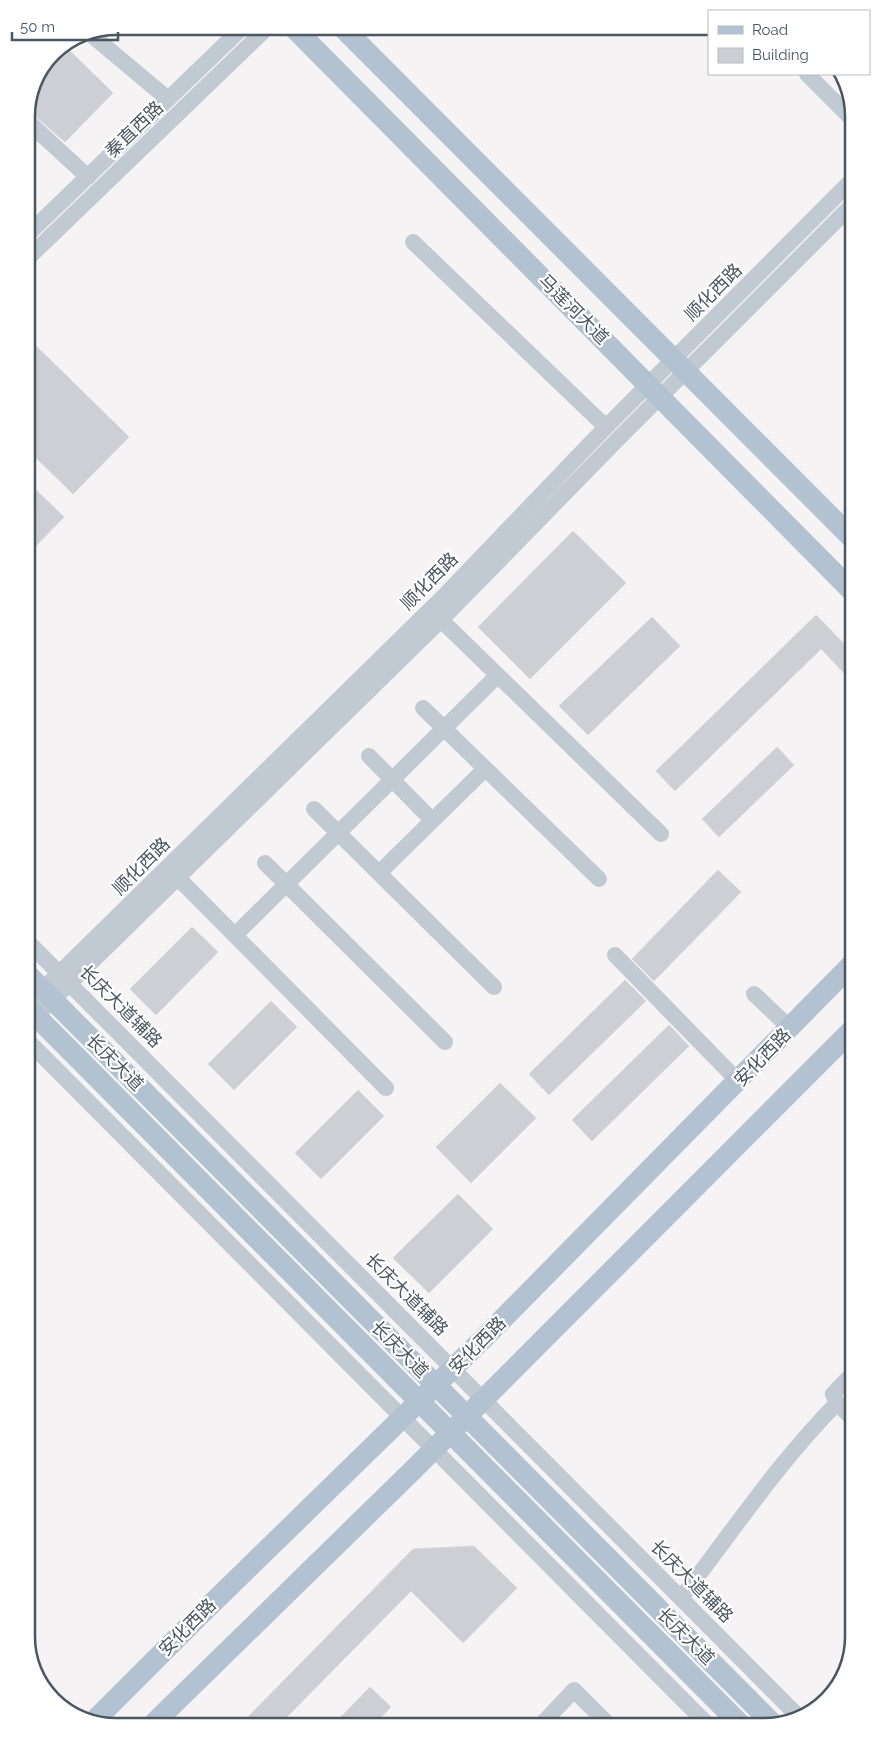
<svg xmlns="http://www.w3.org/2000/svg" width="880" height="1753" viewBox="0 0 880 1753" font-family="Raleway,'Noto Sans SC',sans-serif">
<rect width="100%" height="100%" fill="#f5f3f3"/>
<!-- building -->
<g fill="#cdcfd5" stroke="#d7d9de">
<path d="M64 45 113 93 65 142 27 109 53 52Z"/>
<path d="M26 336 129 437 73 494 26 448Z"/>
<path d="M26 480 64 517 33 549 26 542Z"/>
<path d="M573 531 626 583 530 679 478 627Z"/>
<path d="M816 615 854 654V669L847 676 821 649 675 791 656 771Z"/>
<path d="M652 617 680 646 588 735 559 706Z"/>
<path d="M777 747 794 765 719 837 702 819Z"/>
<path d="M718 870 741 892 654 981 632 959Z"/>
<path d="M192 927 218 952 156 1015 130 989Z"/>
<path d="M625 980 646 1001 549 1095 529 1074Z"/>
<path d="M271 1001 297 1027 234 1090 208 1064Z"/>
<path d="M669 1025 689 1046 592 1141 572 1120Z"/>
<path d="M500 1083 536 1118 471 1183 436 1147Z"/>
<path d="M358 1090 384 1116 321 1179 295 1153Z"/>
<path d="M458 1194 493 1229 429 1293 393 1258Z"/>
<path d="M474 1546 517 1588 463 1643 411 1591 277 1727H238L413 1549Z"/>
<path d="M370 1687 391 1707 372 1727H331Z"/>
</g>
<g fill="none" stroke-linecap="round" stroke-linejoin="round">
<!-- minor -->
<g stroke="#c1cad2" stroke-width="16">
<path d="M88 32 168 99"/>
<path d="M807 74 854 121"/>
<path d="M26 120 88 177"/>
<path d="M26 236 244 26"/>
<path d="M413 242 606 427"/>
<path d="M26 260 269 26"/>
<path d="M441 620 661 834"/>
<path d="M423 708 599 879"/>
<path d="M369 756 432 820"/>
<path d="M314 809 494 987"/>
<path d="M265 863 445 1042"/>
<path d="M379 873 485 769"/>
<path d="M178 878 386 1088"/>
<path d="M235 935 497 676"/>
<path d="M26 940 800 1718"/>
<path d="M615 955 738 1081"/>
<path d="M754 994 790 1028"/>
<path d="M35 997 444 596 606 427 854 178"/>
<path d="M26 1026 441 620 618 439 854 203"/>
<path d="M26 1039 710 1727"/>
<path d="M854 1420 837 1403 833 1394 854 1372"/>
<path d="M681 1598C732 1532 778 1463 837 1403"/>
<path d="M539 1727 574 1690 611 1727"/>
</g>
<!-- major -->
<g stroke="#b3c2d1" stroke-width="21">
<path d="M292 26 854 593"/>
<path d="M341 26 854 540"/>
<path d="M26 973 774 1725"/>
<path d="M26 1006 743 1727"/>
<path d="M94 1721 198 1617 484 1338 854 962"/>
<path d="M150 1727 413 1470 854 1028"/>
</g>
</g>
<g text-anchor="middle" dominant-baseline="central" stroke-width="4.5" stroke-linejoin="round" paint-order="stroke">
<!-- street labels -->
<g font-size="18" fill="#4a5661" stroke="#fff">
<text transform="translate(134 129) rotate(-44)">秦直西路</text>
<text transform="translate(713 292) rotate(-45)">顺化西路</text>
<text transform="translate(574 309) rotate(45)">马莲河大道</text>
<text transform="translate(429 581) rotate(-45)">顺化西路</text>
<text transform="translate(141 866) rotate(-45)">顺化西路</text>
<text transform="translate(121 1006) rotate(45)">长庆大道辅路</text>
<text transform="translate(762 1057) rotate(-46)">安化西路</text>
<text transform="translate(115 1062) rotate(45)">长庆大道</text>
<text transform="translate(407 1294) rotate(45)">长庆大道辅路</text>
<text transform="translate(477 1345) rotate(-45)">安化西路</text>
<text transform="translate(400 1349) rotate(45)">长庆大道</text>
<text transform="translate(692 1581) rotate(45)">长庆大道辅路</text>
<text transform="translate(187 1627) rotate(-45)">安化西路</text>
<text transform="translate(686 1636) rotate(45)">长庆大道</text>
</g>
</g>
<!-- crop -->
<path d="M0 0H880V1753H0ZM116 35H764A81 81 0 0 1 845 116V1637A81 81 0 0 1 764 1718H116A81 81 0 0 1 35 1637V116A81 81 0 0 1 116 35Z" fill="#fff" fill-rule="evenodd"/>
<path fill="none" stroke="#4a5661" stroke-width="2.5" d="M116 35H764A81 81 0 0 1 845 116V1637A81 81 0 0 1 764 1718H116A81 81 0 0 1 35 1637V116A81 81 0 0 1 116 35Z"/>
<!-- legend -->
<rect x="708" y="10" width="162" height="65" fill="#ffffff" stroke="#b7bbc0"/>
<rect x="718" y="26" width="25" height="8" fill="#b3c2d1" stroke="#b7bbc0"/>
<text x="752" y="35" font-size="15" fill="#4a5661">Road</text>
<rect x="718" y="48" width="25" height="15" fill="#cdcfd5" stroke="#b7bbc0"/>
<text x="752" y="60" font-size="15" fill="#4a5661">Building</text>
<!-- scale -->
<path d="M12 32v8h106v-8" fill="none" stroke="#4a5661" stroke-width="2.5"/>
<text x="20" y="32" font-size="15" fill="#4a5661" stroke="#ffffff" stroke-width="4" paint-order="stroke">50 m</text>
</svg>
